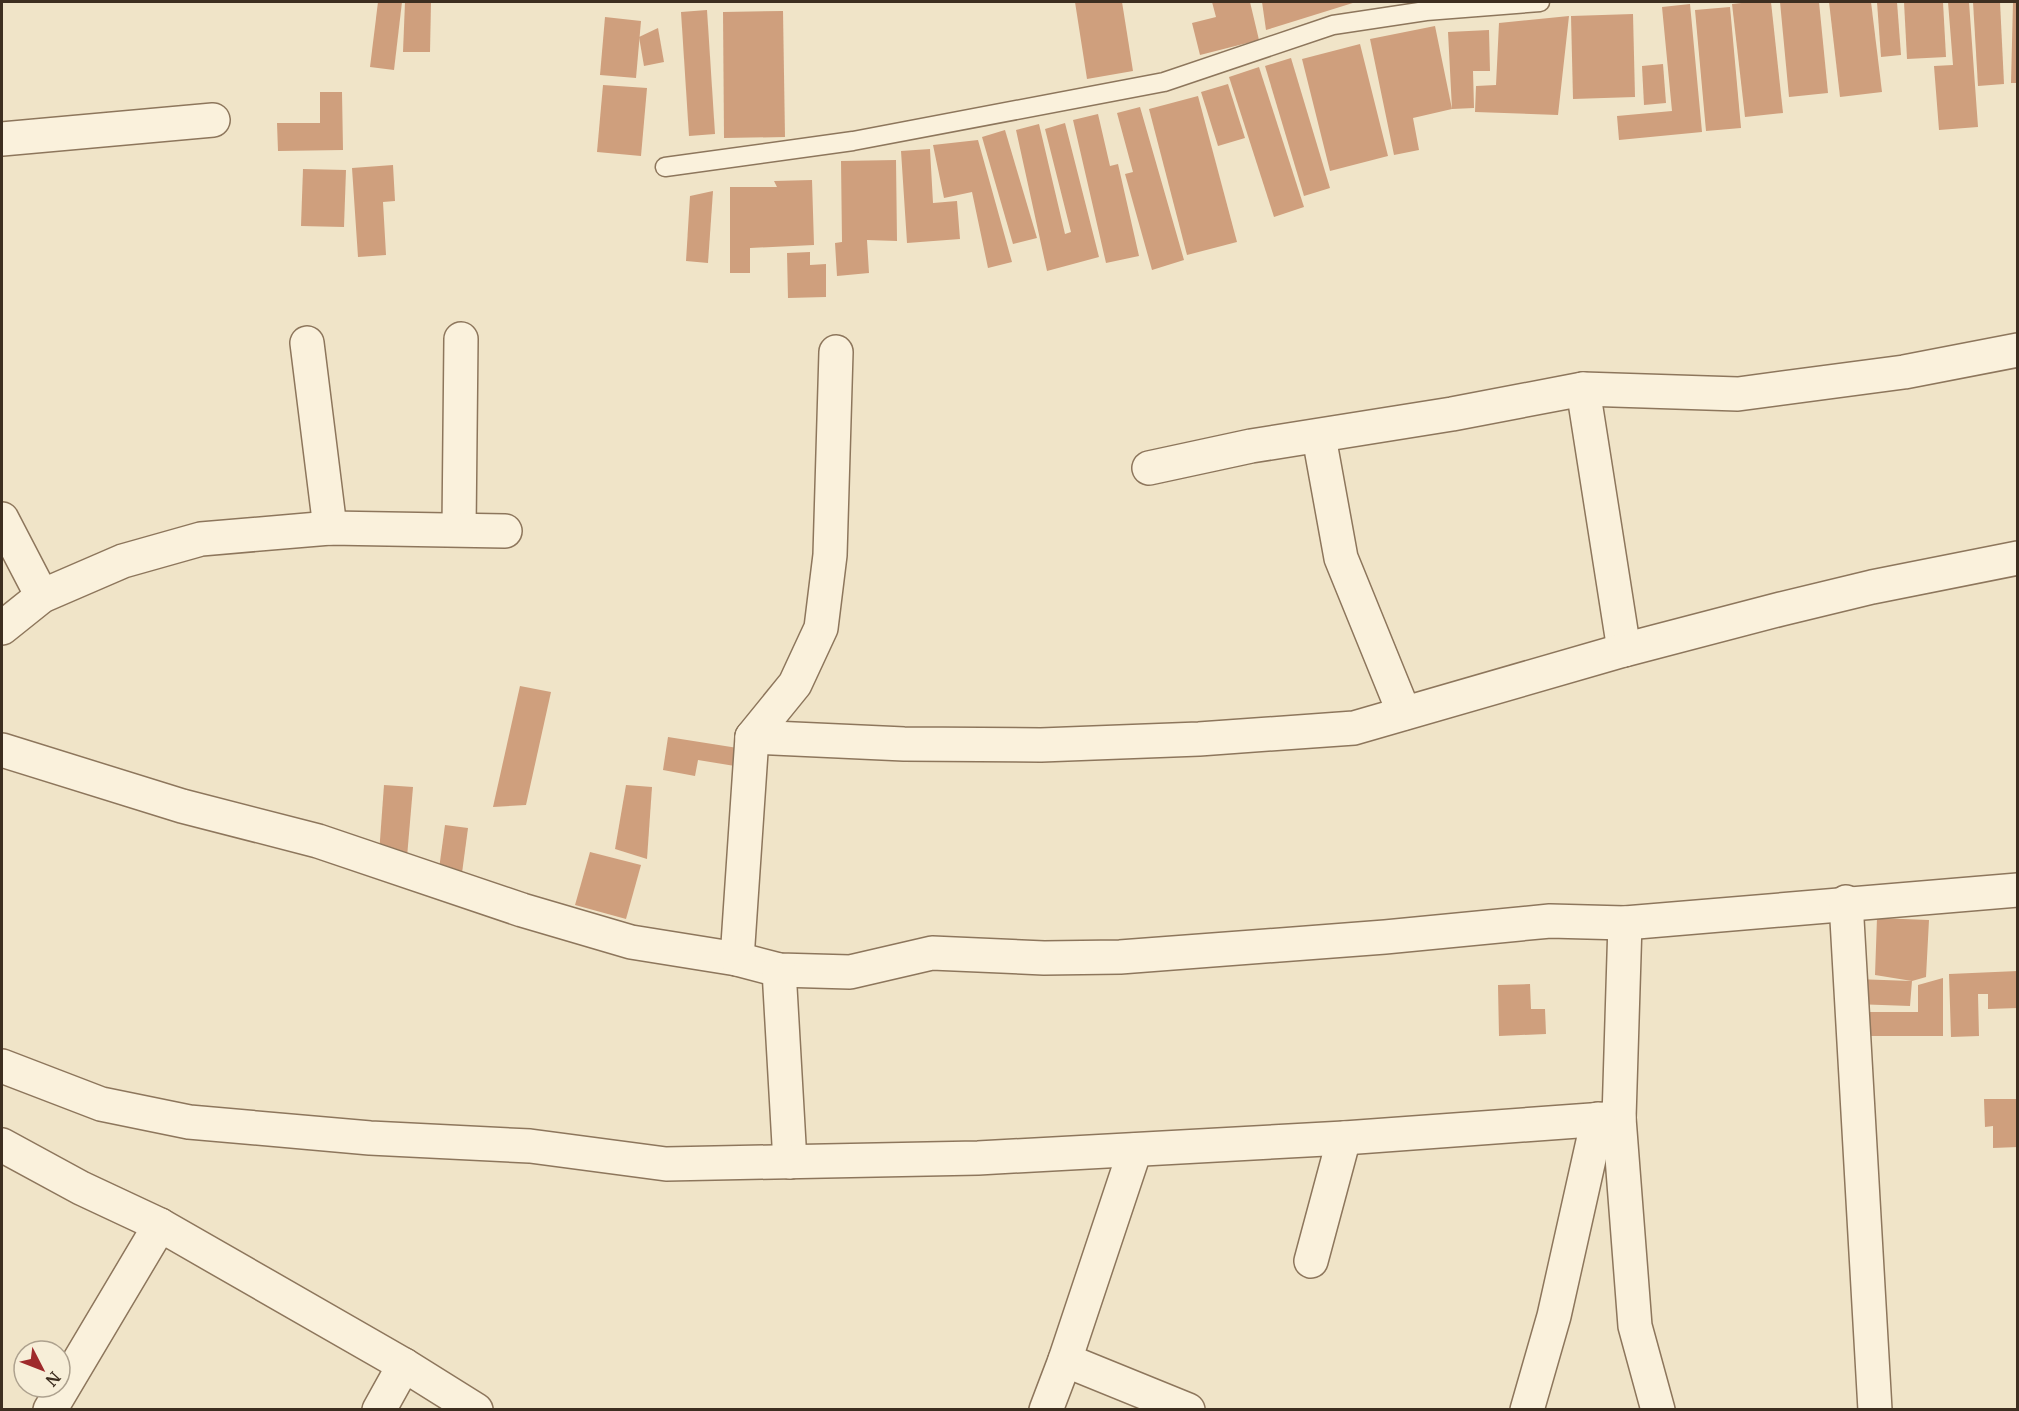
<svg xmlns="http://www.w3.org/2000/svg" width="2019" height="1411" viewBox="0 0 2019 1411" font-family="Merriweather,serif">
<rect width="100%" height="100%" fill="#f0e4c8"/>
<!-- building -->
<g fill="#cf9f7d">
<path d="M378 2H402L394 70 370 67Z"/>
<path d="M405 2H431L430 52H403Z"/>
<path d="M1075 2H1122L1133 71 1087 79Z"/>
<path d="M1212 2H1250L1259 40 1200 55 1192 23 1216 17Z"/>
<path d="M1262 2H1356L1266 30Z"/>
<path d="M1751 2H1771L1783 113 1745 117 1732 4Z"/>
<path d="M1780 2H1819L1828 93 1789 97Z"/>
<path d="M1829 2H1871L1882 92 1840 97Z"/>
<path d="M1877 2H1897L1901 55 1881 57Z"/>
<path d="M1904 2H1943L1946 57 1907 59Z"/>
<path d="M1948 2H1969L1978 127 1939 130 1934 66 1953 65Z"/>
<path d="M1973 2H2000L2004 84 1978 86Z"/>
<path d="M2013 2H2018V83H2011Z"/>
<path d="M1690 4 1702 132 1619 140 1617 116 1672 111 1662 7Z"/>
<path d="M1730 7 1741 128 1706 131 1695 10Z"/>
<path d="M707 10 715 134 689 136 681 12Z"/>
<path d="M783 11 785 137 724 138 723 12Z"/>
<path d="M1633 14 1635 97 1573 99 1571 16Z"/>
<path d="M1569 16 1558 115 1475 112 1476 86 1496 85 1499 23Z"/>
<path d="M605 17 641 21 636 78 600 75Z"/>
<path d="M1435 26 1452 109 1448 32 1489 30 1490 71H1473L1474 108 1452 109 1413 118 1419 150 1394 155 1370 39Z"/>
<path d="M658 28 664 62 644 66 639 37Z"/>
<path d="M1360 44 1388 156 1330 171 1302 59Z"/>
<path d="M1291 58 1330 188 1304 196 1265 66Z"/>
<path d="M1663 64 1666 103 1644 105 1642 66Z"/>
<path d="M1259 67 1304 207 1274 217 1229 77Z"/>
<path d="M1228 84 1245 138 1218 146 1201 92Z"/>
<path d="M603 85 647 88 641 156 597 152Z"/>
<path d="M320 92H342L343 150 278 151 277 123H320Z"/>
<path d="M1198 96 1237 242 1187 255 1149 109Z"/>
<path d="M1140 107 1184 260 1152 270 1125 174 1133 172 1117 113Z"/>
<path d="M1098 114 1110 166 1118 164 1139 256 1106 263 1073 120Z"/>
<path d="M1065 123 1099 257 1047 271 1016 130 1039 124 1065 234 1071 232 1045 129Z"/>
<path d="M1005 130 1037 238 1013 244 982 137Z"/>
<path d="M978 140 1012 262 988 268 972 192 944 198 933 145Z"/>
<path d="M930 149 933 203 957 201 960 239 907 243 901 151Z"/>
<path d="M896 160 897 241 867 240 869 273 837 276 835 243 842 242 841 161Z"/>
<path d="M393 165 395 201 383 202 386 255 358 257 352 168Z"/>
<path d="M303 169 346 170 344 227 301 226Z"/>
<path d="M812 180 814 245 750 248V273H730V187H777L774 181Z"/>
<path d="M713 191 708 263 686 261 690 196Z"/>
<path d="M810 252V265L826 264V297L788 298 787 253Z"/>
<path d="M520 686 551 692 526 805 493 807Z"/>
<path d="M668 737 744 749 741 767 698 760 695 776 663 770Z"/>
<path d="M384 785 413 787 407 857 379 854Z"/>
<path d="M626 785 652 787 647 859 615 849Z"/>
<path d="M445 825 468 828 462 873 439 869Z"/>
<path d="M590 852 641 865 626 919 575 905Z"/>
<path d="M1877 918 1929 920 1926 977 1912 981 1910 1006 1854 1004 1855 979 1912 981 1875 975Z"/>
<path d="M2018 971V1008L1988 1009V994H1978L1979 1036 1951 1037 1949 974Z"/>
<path d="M1943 978V1036H1859V1012H1918V985Z"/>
<path d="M1530 984 1531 1009H1545L1546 1034 1499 1036 1498 985Z"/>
<path d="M1984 1099H2018V1147L1993 1148V1126L1985 1127Z"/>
</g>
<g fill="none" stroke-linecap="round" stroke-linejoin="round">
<!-- service casing -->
<g stroke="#8d765c" stroke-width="21">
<path id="service" d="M665 167 853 141 1164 82 1333 25 1426 11 1540 2"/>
</g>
<!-- minor casing -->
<g stroke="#8d765c" stroke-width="36">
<g id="minor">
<path d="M2 139 213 120"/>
<path d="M307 343 330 528"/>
<path d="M1583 389 1624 650"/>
<path d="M1319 437 1341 558 1404 713"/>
<path d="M1149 468 1251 446 1452 414 1583 389 1738 394 1904 372 2018 350"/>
<path d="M2 519 42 596"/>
<path d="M459 529 461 339"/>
<path d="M2 628 42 596 123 561 201 539 330 528 505 531"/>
<path d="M752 737 904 744 1041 745 1199 739 1354 728 1624 650 1781 609 1872 587 2018 558"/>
<path d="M2 750 182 806 318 841 522 910 631 942 737 959 779 970 850 972 932 953 1044 958 1120 957 1385 937 1550 921 1625 923 2018 890"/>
<path d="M1846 902 1875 1410"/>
<path d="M1625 923 1619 1118 1635 1326 1658 1410"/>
<path d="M737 959 752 737 795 684 821 628 830 555 836 352"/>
<path d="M779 970 790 1162"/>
<path d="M2 1066 101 1104 189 1122 370 1138 530 1146 666 1164 978 1158 1344 1138 1619 1118"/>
<path d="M2 1145 81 1188 160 1225 404 1365 476 1410"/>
<path d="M1311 1261 1344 1138"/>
<path d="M1065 1360 1188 1410"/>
<path d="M50 1410 160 1225"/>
<path d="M379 1410 404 1365"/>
<path d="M1046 1410 1065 1360 1135 1150"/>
<path d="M1527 1410 1554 1316 1598 1119"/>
</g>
</g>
<!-- service -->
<use href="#service" stroke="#faf1dc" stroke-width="18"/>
<!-- minor -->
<use href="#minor" stroke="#faf1dc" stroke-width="33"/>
</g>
<!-- border -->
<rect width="2019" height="1411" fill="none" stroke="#3d2e20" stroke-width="6"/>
<!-- north arrow -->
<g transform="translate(42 1369) rotate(132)"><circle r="28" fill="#f7eed8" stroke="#ada18e" stroke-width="1.5"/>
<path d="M0-4.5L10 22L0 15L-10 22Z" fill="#9e2a2b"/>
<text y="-9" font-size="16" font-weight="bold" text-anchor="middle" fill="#3d2e20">N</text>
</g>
</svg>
